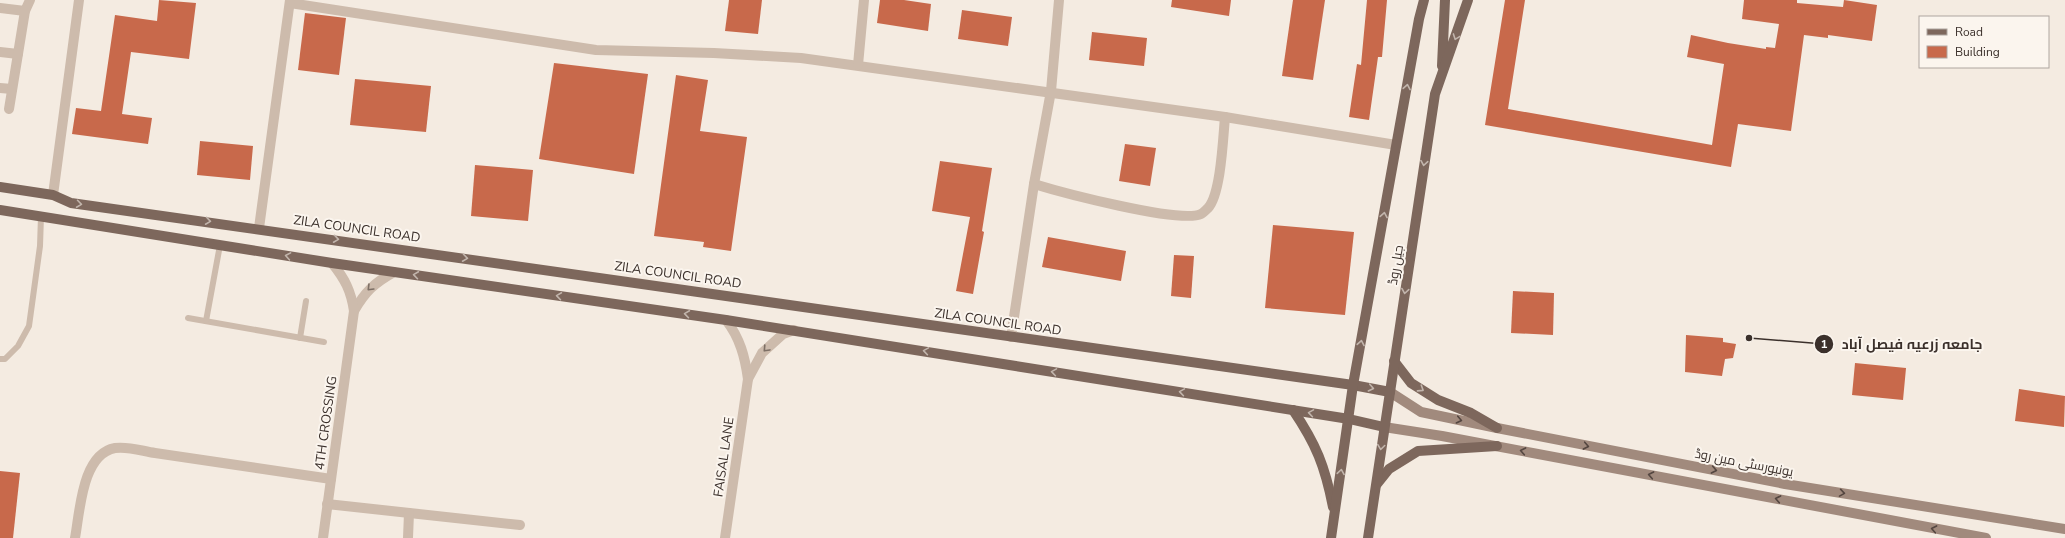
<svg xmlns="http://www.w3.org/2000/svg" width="2065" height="538" viewBox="0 0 2065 538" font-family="'Nunito Sans',Cairo,sans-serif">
<rect width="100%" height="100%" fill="#f4ebe1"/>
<!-- building -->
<g fill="#c8694b">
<path d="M159 0 196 3 189 59 131 52 122 114 152 118 148 144 72 134 76 108 101 111 115 15 157 21Z"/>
<path d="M729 0H762L758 34 725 31Z"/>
<path d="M880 0H904L931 4 928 31 877 23Z"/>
<path d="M1172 0H1231L1229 16 1171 7Z"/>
<path d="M1293 0H1325L1313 80 1282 76Z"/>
<path d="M1367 0H1387L1382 57H1378L1369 120 1349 117 1357 64 1361 65Z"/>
<path d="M1505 0H1525L1508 109 1712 145 1724 64 1687 57 1691 35 1728 43 1766 49V47L1775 48 1779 24 1742 19 1744 0H1797V3L1843 7 1844 0 1877 5 1872 41 1828 35V38L1804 35 1791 131 1738 124 1731 167 1485 125Z"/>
<path d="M962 10 1012 17 1008 46 958 39Z"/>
<path d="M305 13 346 18 339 75 298 70Z"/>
<path d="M1092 32 1147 38 1144 66 1089 60Z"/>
<path d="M554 63 648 74 634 174 539 159Z"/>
<path d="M676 75 708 80 700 131 747 137 731 251 703 247 704 242 654 236Z"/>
<path d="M355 79 431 86 426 132 350 125Z"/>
<path d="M200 141 253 146 250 180 197 175Z"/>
<path d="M1125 144 1156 148 1150 186 1119 181Z"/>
<path d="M940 161 992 168 982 231 984 232 973 294 956 291 970 217 932 211Z"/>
<path d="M475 165 533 170 528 221 471 216Z"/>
<path d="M1273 225 1354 232 1345 315 1265 308Z"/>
<path d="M1048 237 1126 251 1121 281 1042 267Z"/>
<path d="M1174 255 1194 256 1191 298 1171 296Z"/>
<path d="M1513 291 1554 293 1553 335 1511 333Z"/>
<path d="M1686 335 1723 338V342L1736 344 1733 358 1725 359 1722 376 1685 372Z"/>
<path d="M1855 363 1906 368 1903 400 1852 395Z"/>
<path d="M2019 389 2065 396 2064 427 2015 421Z"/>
<path d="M0 471 20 473 13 538H0Z"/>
</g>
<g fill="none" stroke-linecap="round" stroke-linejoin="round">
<!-- lane -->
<g stroke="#cdbbac" stroke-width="6">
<path d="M188 318 324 342"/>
<path d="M206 321 220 245"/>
<path d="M300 338 306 301"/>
<path d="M0 359H5L18 346 29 326 40 246 41 216"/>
</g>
<!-- street -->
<g stroke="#cdbbac" stroke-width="10">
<path d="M1059 0 1051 91 1034 184C1060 192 1180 224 1201 214 1203 213 1206 210 1208 208 1221 194 1223 138 1225 117"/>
<path d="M290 3 596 50 714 53 801 58 1225 117 1396 145"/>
<path d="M0 8 25 11"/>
<path d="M0 52 18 54"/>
<path d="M858 65 864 0"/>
<path d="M0 88 12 89"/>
<path d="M9 109 25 11 30 0"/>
<path d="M53 195 79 0"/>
<path d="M259 228 290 0"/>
<path d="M354 311C365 292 374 283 394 272"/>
<path d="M726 320C740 338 745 357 748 379"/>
<path d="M1011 337 1034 184"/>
<path d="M327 504 520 525"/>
<path d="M75 538C80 511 82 454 115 448 128 446 142 451 155 453L331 479"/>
<path d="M323 538 354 311C351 291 345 279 332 263"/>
<path d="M408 538 409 513"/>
<path d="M725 538 748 379 762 353 783 334 794 330"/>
</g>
<!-- secondary -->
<g stroke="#a18a7d" stroke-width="10">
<path d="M1390 392 1421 412 1497 428 1785 484 2065 529"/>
<path d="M1384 427 1442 436 1986 538"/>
</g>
<!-- primary -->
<g stroke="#7d675c" stroke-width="10">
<path d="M1442 66 1445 0"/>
<path d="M0 187 53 195 71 203 1353 385 1390 392"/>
<path d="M0 210 332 263 726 320 1349 419 1384 427"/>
<path d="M1394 361 1411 383 1438 400 1471 413 1497 428"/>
<path d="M1293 410C1316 444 1325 466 1333 507"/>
<path d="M1377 484 1389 469 1418 451 1497 446"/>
<path d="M1331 538 1353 385 1419 19 1424 0"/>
<path d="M1368 538 1435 94 1468 0"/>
</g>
</g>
<!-- one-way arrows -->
<defs><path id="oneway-chevron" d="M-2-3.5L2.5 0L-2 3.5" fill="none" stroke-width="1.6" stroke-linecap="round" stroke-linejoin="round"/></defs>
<g stroke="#c2b5ac">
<use href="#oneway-chevron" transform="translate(1456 37) rotate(110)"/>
<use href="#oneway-chevron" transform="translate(1407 87) rotate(-80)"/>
<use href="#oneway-chevron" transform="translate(1424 163) rotate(99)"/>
<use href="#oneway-chevron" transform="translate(79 204) rotate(8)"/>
<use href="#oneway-chevron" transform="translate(1384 215) rotate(-80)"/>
<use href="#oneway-chevron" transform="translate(208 221) rotate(8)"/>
<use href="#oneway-chevron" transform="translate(336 239) rotate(8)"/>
<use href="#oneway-chevron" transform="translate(288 256) rotate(-170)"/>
<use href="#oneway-chevron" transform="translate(465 258) rotate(8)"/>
<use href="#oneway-chevron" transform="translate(416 275) rotate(-172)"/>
<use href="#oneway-chevron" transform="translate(1405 291) rotate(99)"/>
<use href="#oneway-chevron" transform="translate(559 296) rotate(-172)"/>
<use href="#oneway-chevron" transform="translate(687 314) rotate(-172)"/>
<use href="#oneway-chevron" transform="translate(1361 343) rotate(-80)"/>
<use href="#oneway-chevron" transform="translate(926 351) rotate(-171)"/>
<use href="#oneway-chevron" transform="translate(1054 372) rotate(-171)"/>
<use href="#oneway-chevron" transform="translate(1371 388) rotate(12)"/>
<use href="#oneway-chevron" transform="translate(1421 389) rotate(33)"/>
<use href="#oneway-chevron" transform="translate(1182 392) rotate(-171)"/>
<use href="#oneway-chevron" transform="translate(1311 413) rotate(-171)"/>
<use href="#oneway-chevron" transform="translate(1381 447) rotate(98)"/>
<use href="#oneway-chevron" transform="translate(1341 472) rotate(-81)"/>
</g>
<g stroke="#7d6f65">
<use href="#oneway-chevron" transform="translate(370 288) rotate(135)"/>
<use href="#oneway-chevron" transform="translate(766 349) rotate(133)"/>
</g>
<g stroke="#544640">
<use href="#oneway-chevron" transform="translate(1459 420) rotate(12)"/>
<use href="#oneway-chevron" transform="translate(1586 446) rotate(11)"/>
<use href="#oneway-chevron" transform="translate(1523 451) rotate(-169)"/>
<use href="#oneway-chevron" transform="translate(1714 470) rotate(11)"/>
<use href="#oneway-chevron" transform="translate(1651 475) rotate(-169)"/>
<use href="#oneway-chevron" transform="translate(1842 493) rotate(9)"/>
<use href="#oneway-chevron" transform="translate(1778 499) rotate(-169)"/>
<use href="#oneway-chevron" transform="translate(1934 529) rotate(-169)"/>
</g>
<g text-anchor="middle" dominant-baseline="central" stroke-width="4" stroke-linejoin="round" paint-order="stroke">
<!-- street labels -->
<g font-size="13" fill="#3b302b" stroke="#fbf5ee">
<text transform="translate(357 229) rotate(8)">ZILA COUNCIL ROAD</text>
<text transform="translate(1396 265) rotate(-81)">جیل روڈ</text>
<text transform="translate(678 275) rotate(8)">ZILA COUNCIL ROAD</text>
<text transform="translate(998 322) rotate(8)">ZILA COUNCIL ROAD</text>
<text transform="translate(326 423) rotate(-82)">4TH CROSSING</text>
<text transform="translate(724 457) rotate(-82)">FAISAL LANE</text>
<text transform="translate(1744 463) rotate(11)">یونیورسٹی مین روڈ</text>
</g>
</g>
<!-- callouts -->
<path fill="none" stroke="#3b302b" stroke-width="1.5" d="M1749 338L1824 344"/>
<g fill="#3b302b" stroke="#fbf5ee" stroke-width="1.5">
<circle cx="1749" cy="338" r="4"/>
<circle cx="1824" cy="344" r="10"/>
</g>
<g font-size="12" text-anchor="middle" font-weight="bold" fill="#fff">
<text x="1824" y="348">1</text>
</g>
<g font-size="14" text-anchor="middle" font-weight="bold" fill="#3b302b" stroke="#fbf5ee" stroke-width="4" stroke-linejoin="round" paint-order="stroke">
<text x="1912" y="349">جامعہ زرعیہ فیصل آباد</text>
</g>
<!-- legend -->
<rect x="1919" y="16" width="130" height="52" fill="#fbf5ee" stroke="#aea6a0"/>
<rect x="1927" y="29" width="20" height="6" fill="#7d675c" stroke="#aea6a0"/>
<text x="1955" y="36" font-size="12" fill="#3b302b">Road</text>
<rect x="1927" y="46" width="20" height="12" fill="#c8694b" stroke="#aea6a0"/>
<text x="1955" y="56" font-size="12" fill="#3b302b">Building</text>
</svg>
